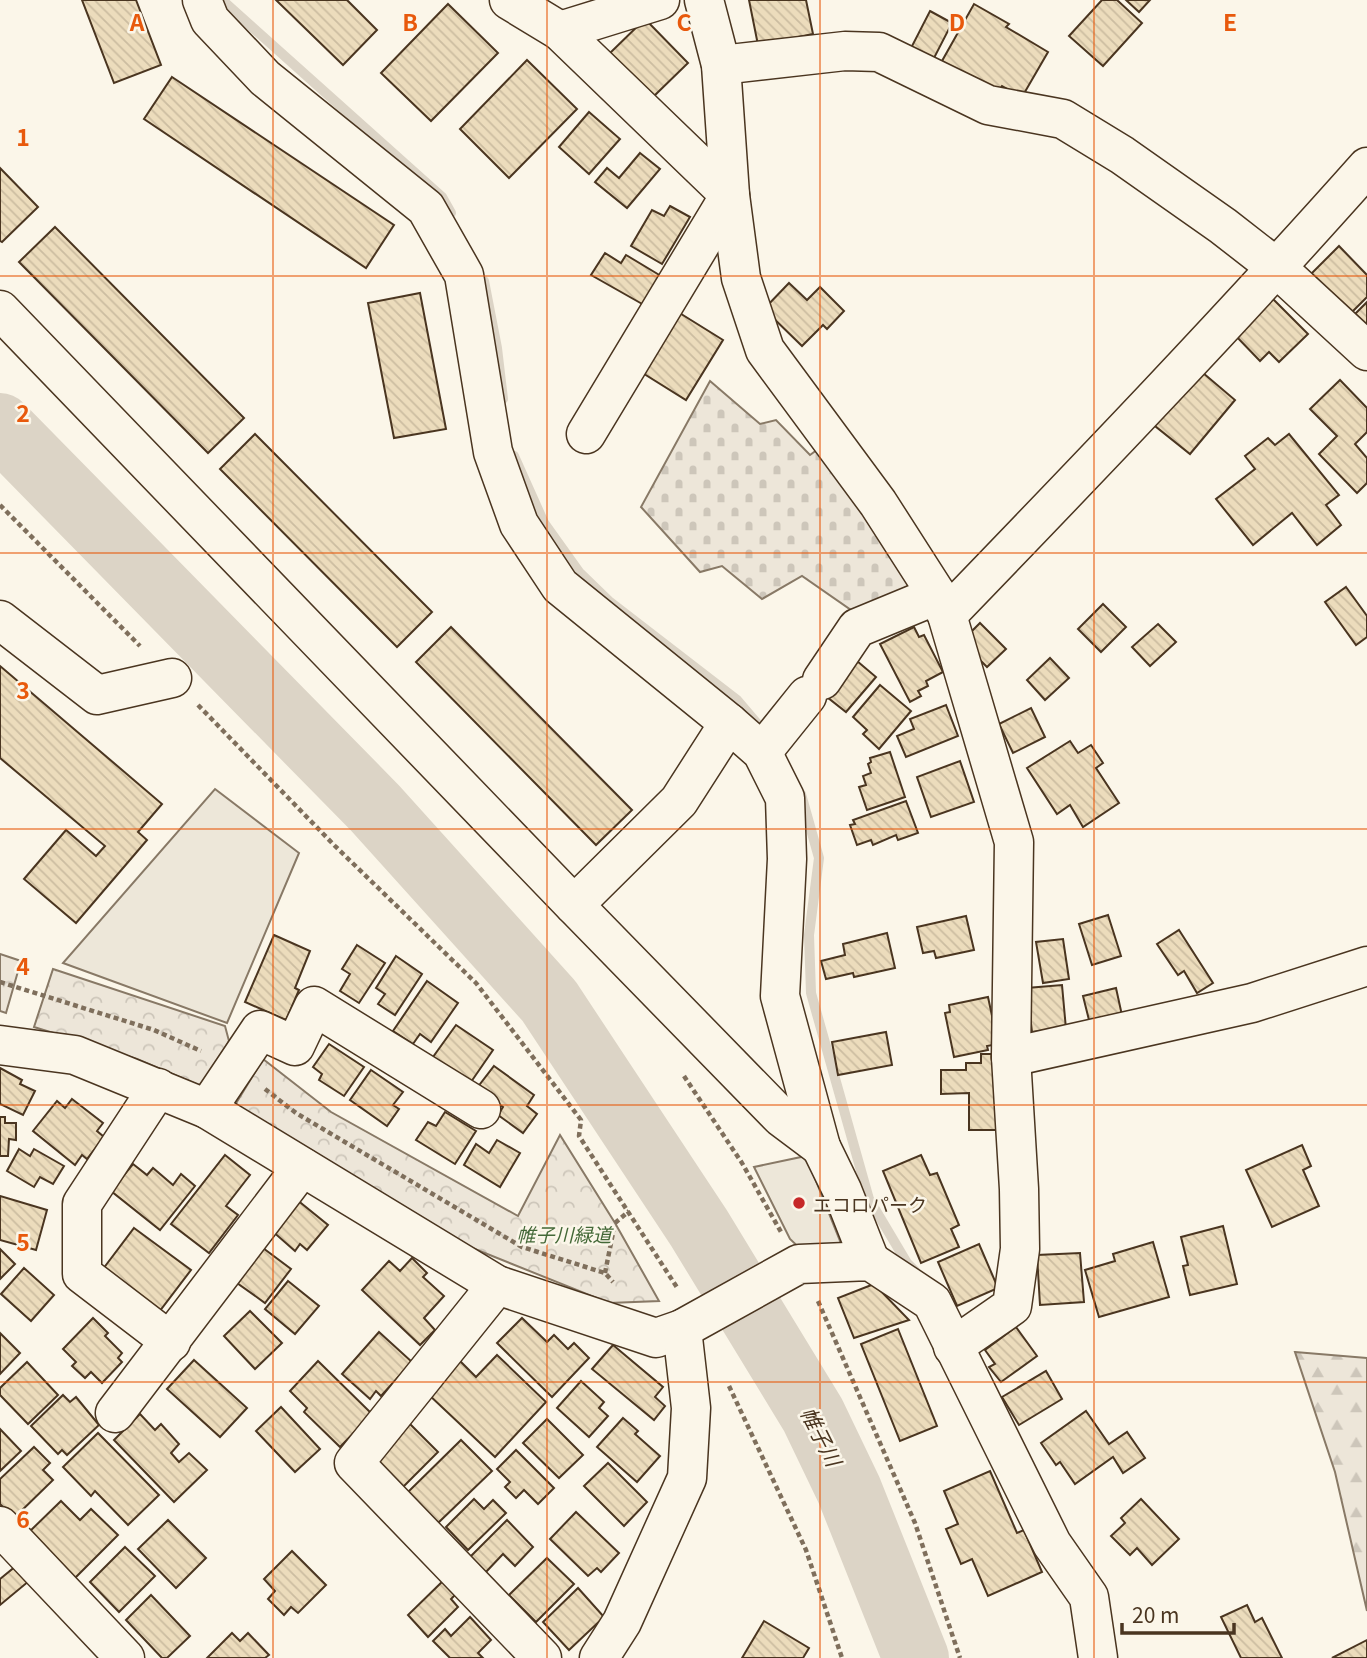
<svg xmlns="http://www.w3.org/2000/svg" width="1367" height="1658" viewBox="0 0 1367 1658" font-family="Georgia,'Noto Sans JP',serif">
<defs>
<pattern id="forest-firs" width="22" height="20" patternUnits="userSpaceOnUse" patternTransform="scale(1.75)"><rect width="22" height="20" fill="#ede6d9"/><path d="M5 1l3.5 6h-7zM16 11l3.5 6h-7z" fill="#cdc6ba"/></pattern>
<pattern id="cemetery-stones" width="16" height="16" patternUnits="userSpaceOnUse" patternTransform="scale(1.75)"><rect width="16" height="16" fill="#ede6d9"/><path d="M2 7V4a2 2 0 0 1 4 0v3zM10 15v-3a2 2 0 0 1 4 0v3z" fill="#cdc6ba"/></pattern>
<pattern id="park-crowns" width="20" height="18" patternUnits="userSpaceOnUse" patternTransform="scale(1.75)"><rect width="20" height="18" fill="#ede6d9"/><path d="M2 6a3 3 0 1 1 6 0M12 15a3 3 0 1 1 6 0" fill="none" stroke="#cdc6ba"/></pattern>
<pattern id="building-back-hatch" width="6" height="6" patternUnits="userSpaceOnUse" patternTransform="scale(1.75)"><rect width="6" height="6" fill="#ecdcbc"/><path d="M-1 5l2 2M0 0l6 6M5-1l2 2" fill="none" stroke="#ccbda1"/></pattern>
</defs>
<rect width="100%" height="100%" fill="#fbf6e9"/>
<!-- forest -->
<path fill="url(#forest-firs)" stroke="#887966" stroke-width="2" d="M1295 1352 1367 1358V1611L1335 1472Z"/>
<!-- cemetery -->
<path fill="url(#cemetery-stones)" stroke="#887966" stroke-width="2" d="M710 381 760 424 776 420 810 455 821 447 917 582 854 612 802 576 762 599 722 566 700 572 641 507Z"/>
<!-- park -->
<g fill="url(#park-crowns)" stroke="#887966" stroke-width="2">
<path d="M0 954 21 961 6 1013 0 1011Z"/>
<path d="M53 969 225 1026 229 1041 203 1087 137 1059 34 1027Z"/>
<path d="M263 1059 331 1112 518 1216 560 1135 615 1223 659 1301 609 1303 460 1243 235 1105Z"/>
</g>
<!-- parking -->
<g fill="#ede7d9" stroke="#887966" stroke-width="2">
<path d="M215 789 299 853 227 1023 63 963Z"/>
<path d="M806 1156 846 1256 809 1257 790 1239 754 1167Z"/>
</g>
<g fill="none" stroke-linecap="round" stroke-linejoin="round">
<!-- stream -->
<g stroke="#dcd4c6" stroke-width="10">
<path d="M222 0 442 197 451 213"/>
<path d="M484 281 497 348 503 399"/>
<path d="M514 456 544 523 579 572 610 602 737 700 760 727"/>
<path d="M801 794 819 858 809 935 811 993 869 1199 907 1263 915 1271"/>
</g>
<!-- river -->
<path stroke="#dcd4c6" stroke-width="66" d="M0 426 375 808 549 1001 699 1228 813 1415 849 1490 916 1658"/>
</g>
<!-- building -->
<g fill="url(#building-back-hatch)" stroke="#4a3520" stroke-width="2">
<path d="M82 0H136L161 65 114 83Z"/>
<path d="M276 0H347L377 30 343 65Z"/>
<path d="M749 0H806L813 34 758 45Z"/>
<path d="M1102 0H1117L1142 23 1103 66 1069 36Z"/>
<path d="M1126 0H1150L1139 12Z"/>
<path d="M448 4 498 53 431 121 381 73Z"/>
<path d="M974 4 1009 24 1006 27 1048 52 1022 97 1002 86 997 94 942 61Z"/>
<path d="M930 11 952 23 933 60 911 48Z"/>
<path d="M645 19 688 63 653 97 610 53Z"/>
<path d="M527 60 577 109 509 178 460 129Z"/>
<path d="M172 77 394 225 366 268 144 119Z"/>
<path d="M589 112 620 139 589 174 559 147Z"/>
<path d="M640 153 660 169 627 208 595 182 607 168 619 178Z"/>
<path d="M0 168 38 207 2 242 0 241Z"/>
<path d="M670 206 690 217 662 264 631 246 652 210 664 216Z"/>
<path d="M55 227 244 418 208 453 19 262Z"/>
<path d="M1339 246 1367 275V297L1346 318 1307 278Z"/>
<path d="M605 253 621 263 626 255 661 276 644 305 591 275Z"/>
<path d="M789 283 807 300 820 287 844 311 827 329 823 325 802 346 764 309Z"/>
<path d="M420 293 446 429 394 438 368 303Z"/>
<path d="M1272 298 1308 334 1279 362 1269 352 1260 361 1234 334Z"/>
<path d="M1367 302V341L1348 321Z"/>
<path d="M678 312 723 340 686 400 641 372Z"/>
<path d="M1196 367 1235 400 1190 454 1150 422Z"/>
<path d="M1340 380 1367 408V432L1355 444 1367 458V483L1357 493 1319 454 1337 436 1310 409Z"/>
<path d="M255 434 432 612 397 647 220 469Z"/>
<path d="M1289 434 1339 495 1326 505 1341 525 1317 545 1292 513 1253 545 1216 499 1255 469 1245 456 1268 438 1275 445Z"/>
<path d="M1346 587 1367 616V637L1356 645 1325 602Z"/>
<path d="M1103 604 1126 627 1101 652 1078 629Z"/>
<path d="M980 623 1006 649 987 667 972 652 964 639Z"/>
<path d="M1158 624 1176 642 1150 666 1132 647Z"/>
<path d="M451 627 632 810 596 845 416 662Z"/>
<path d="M914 627 919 637 924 635 943 672 926 681 928 686 918 691 921 696 910 702 880 644Z"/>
<path d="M1050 658 1069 678 1045 700 1027 680Z"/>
<path d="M857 661 876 677 846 712 827 697Z"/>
<path d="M0 666 162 804 138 832 147 840 76 923 24 879 66 830 96 856 105 846 0 758Z"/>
<path d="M880 685 911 711 879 749 863 734 867 730 853 717Z"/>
<path d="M946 705 958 736 906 757 897 736 914 729 910 719Z"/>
<path d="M1031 708 1045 737 1013 753 999 724Z"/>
<path d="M1070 741 1078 753 1091 745 1103 763 1096 768 1119 803 1083 827 1070 805 1057 814 1027 768Z"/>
<path d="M890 752 905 797 867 810 859 787 866 785 863 776 871 773 868 764 871 762 870 758Z"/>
<path d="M960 761 974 802 931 817 917 777Z"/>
<path d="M906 801 918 833 898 840 896 835 873 845 871 840 857 845 850 825 855 824 853 820Z"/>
<path d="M1108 915 1121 956 1092 965 1079 924Z"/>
<path d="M966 916 974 950 936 958 934 951 923 953 917 927Z"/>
<path d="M1179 930 1213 983 1197 993 1184 971 1178 975 1157 944Z"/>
<path d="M887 933 895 968 854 977 853 973 826 979 821 961 845 955 843 944Z"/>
<path d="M274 935 310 951 295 988 299 990 286 1020 245 1002Z"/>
<path d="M1063 939 1069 979 1043 983 1036 942Z"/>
<path d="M357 945 385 963 359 1003 340 991 350 974 342 969Z"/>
<path d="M396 956 422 974 395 1015 378 1004 385 994 376 988Z"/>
<path d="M427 981 458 1003 431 1042 420 1034 413 1044 393 1031Z"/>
<path d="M1062 985 1066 1029 1032 1032 1027 988Z"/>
<path d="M1116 988 1123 1020 1091 1028 1083 996Z"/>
<path d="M988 997 998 1044 987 1046 988 1050 954 1057 945 1013 950 1012 949 1005Z"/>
<path d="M456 1025 493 1050 471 1082 433 1057Z"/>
<path d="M886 1032 892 1065 838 1075 832 1042Z"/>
<path d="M329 1044 364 1067 344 1096 319 1080 322 1074 313 1067Z"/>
<path d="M981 1054H997L998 1130H969V1093L941 1094V1070H966V1063H981Z"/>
<path d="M494 1066 534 1095 527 1106 537 1114 523 1133 498 1115 503 1107 477 1088Z"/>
<path d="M0 1068 22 1080 20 1084 35 1091 23 1115 0 1104Z"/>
<path d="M371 1070 403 1092 393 1105 399 1109 387 1126 350 1100Z"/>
<path d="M72 1099 103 1123 97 1131 104 1137 87 1159 82 1155 75 1165 33 1131 57 1101 65 1108Z"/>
<path d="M445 1112 476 1131 455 1164 416 1140 428 1122 436 1126Z"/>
<path d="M0 1117H5V1123H16V1140L9 1139 8 1156H0Z"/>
<path d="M497 1140 520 1153 500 1187 464 1165 476 1144 489 1153Z"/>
<path d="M1302 1145 1311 1166 1303 1170 1319 1206 1272 1227 1246 1170Z"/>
<path d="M19 1149 30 1156 34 1149 64 1166 53 1184 40 1177 34 1187 7 1171Z"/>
<path d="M225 1155 250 1175 226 1206 238 1215 209 1253 171 1224Z"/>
<path d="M921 1155 930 1175 937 1173 959 1225 951 1229 959 1247 921 1263 883 1171Z"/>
<path d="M133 1164 147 1175 153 1168 173 1185 181 1174 195 1186 160 1230 111 1191Z"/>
<path d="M0 1196 47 1210 36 1250 0 1240Z"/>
<path d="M296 1199 328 1225 307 1250 300 1244 295 1251 271 1230Z"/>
<path d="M1223 1226 1237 1284 1190 1295 1183 1266 1188 1265 1181 1237Z"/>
<path d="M134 1228 191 1270 159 1312 103 1269Z"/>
<path d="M1153 1242 1169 1297 1099 1317 1085 1270 1115 1261 1113 1254Z"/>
<path d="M979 1244 998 1288 957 1306 938 1262Z"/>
<path d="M263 1248 291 1269 265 1303 237 1283Z"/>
<path d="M0 1249 15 1264 0 1279Z"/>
<path d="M1080 1253 1084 1302 1040 1305 1037 1255Z"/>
<path d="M412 1258 427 1273 423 1277 444 1296 424 1318 435 1330 420 1345 362 1290 389 1261 400 1271Z"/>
<path d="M24 1268 54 1295 31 1321 1 1294Z"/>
<path d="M288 1281 319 1306 295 1334 265 1309Z"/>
<path d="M874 1284 909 1320 854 1338 838 1298Z"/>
<path d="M250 1311 282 1343 255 1369 224 1336Z"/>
<path d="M93 1318 108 1333 105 1336 122 1353 118 1358 122 1362 102 1383 91 1372 85 1378 72 1366 76 1362 63 1349Z"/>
<path d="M522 1318 547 1342 554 1335 568 1349 574 1343 589 1358 552 1397 497 1343Z"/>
<path d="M1016 1327 1037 1356 1001 1382 989 1367 995 1364 985 1350Z"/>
<path d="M898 1329 937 1426 900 1441 861 1344Z"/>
<path d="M379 1332 412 1362 381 1396 376 1391 370 1399 342 1374Z"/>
<path d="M0 1333 20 1353 0 1374Z"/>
<path d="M613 1345 663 1387 655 1397 665 1406 654 1420 592 1369Z"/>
<path d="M497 1355 546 1402 495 1457 428 1394 460 1361 476 1377Z"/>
<path d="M194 1360 247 1408 220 1437 167 1389Z"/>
<path d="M318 1361 372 1414 340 1447 304 1412 307 1408 290 1391Z"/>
<path d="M27 1362 58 1395 28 1424 0 1395V1388Z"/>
<path d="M1046 1371 1062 1399 1019 1425 1002 1397Z"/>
<path d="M581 1381 604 1402 599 1408 608 1416 589 1437 557 1408Z"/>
<path d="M63 1395 70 1402 76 1397 99 1425 67 1455 62 1450 58 1454 31 1426Z"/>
<path d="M281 1407 320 1449 295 1472 256 1431Z"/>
<path d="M1086 1411 1109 1444 1127 1432 1145 1458 1123 1473 1113 1457 1075 1484 1060 1462 1056 1465 1041 1443Z"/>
<path d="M140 1414 155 1430 161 1424 179 1444 171 1453 179 1462 189 1453 207 1470 174 1502 114 1440Z"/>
<path d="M623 1418 638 1431 635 1434 660 1456 637 1482 597 1447Z"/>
<path d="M547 1419 583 1455 559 1478 523 1443Z"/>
<path d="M409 1423 438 1452 403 1487 374 1457Z"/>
<path d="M0 1429 21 1451 0 1471Z"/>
<path d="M98 1433 159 1495 128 1525 95 1491 91 1496 63 1467Z"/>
<path d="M461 1440 492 1471 438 1523 408 1492Z"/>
<path d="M34 1447 50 1463 43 1470 53 1480 14 1518 0 1504V1479Z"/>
<path d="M516 1450 554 1488 538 1504 524 1490 516 1498 505 1487 510 1482 497 1469Z"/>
<path d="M608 1463 647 1502 624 1526 584 1486Z"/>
<path d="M990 1471 1017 1533 1024 1530 1042 1572 988 1596 972 1559 961 1564 946 1529 958 1524 944 1491Z"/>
<path d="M474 1499 484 1509 493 1500 506 1513 468 1550 446 1527Z"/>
<path d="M1141 1499 1179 1539 1152 1565 1137 1548 1130 1555 1111 1536 1125 1523 1121 1518Z"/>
<path d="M61 1501 80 1520 91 1509 118 1535 73 1580 27 1534Z"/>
<path d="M576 1512 619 1553 601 1572 597 1568 588 1576 550 1539Z"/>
<path d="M168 1520 206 1558 176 1588 138 1549Z"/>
<path d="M507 1520 533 1547 515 1566 503 1554 485 1573 469 1558Z"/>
<path d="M125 1547 155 1576 119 1612 90 1582Z"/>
<path d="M292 1551 326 1585 298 1613 291 1607 284 1615 268 1599 275 1591 264 1579Z"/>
<path d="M547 1558 574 1584 536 1622 509 1595Z"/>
<path d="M16 1566 29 1581 0 1605V1579Z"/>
<path d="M445 1579 458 1592 451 1599 458 1607 428 1637 408 1615Z"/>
<path d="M578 1588 604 1617 569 1650 543 1622Z"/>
<path d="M151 1595 190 1636 167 1658H162L126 1620Z"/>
<path d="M1247 1605 1255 1622 1262 1618 1282 1658H1241L1221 1617Z"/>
<path d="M470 1617 491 1640 478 1653 483 1658H450L433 1641 445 1629 451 1636Z"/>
<path d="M764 1621 809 1648 803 1658H742Z"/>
<path d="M232 1633 240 1641 248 1633 269 1655 265 1658H207Z"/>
<path d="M1367 1640V1658H1332Z"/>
</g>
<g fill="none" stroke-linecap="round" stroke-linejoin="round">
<!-- minor casing -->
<g stroke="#4a3520" stroke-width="41">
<g id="minor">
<path d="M202 0 210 20 265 78 426 208 464 275 493 452 519 524 560 586 729 723 762 752 785 798 787 859 780 996 821 1147 842 1190 870 1261"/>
<path d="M509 0 560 31 730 195 586 434"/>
<path d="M704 0 721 65 730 195 741 278 765 350 878 503 937 595 947 615 1014 842 1011 1057 1019 1189 1020 1249 1012 1306 953 1347"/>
<path d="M560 31 660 0"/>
<path d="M721 65 845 51 879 52 988 105 1063 119 1122 155 1223 226 1277 268 1367 351"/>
<path d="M0 310 574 905 679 801 729 723"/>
<path d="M947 615C1089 468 1231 320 1367 167"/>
<path d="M0 620 97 695 172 678"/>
<path d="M822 680 857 628 937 595"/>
<path d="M762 752 807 696"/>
<path d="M574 905 781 1117 821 1147"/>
<path d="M0 1045 75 1055 207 1109 497 1285 656 1338 682 1329 799 1264 870 1261 932 1302 1052 1544 1089 1597 1098 1658"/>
<path d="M1011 1057 1252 1003 1367 966"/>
<path d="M158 1088 82 1204V1274L171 1342"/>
<path d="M207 1109 260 1030 295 1046 314 1006 481 1109"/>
<path d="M497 1285 354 1463 542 1658"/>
<path d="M115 1413 302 1167"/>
<path d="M0 1526 125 1658"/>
<path d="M599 1658 622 1622 687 1478 691 1408 682 1329"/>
</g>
</g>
<!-- path -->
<g stroke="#7f6f5c" stroke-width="4.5" stroke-dasharray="5 3.5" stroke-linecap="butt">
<path d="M0 505 140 646"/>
<path d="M198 705 335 846 476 983 581 1120 579 1136 678 1289"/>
<path d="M0 982 154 1030 201 1051"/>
<path d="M684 1076 742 1163 781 1232"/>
<path d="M265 1089 296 1113 522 1247 605 1273 613 1282"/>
<path d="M605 1273 615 1223 629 1211"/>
<path d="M818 1301 915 1523 960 1658"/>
<path d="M729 1386 806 1550 842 1658"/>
</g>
<!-- minor -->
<use href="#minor" stroke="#fbf6e9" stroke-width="38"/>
</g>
<!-- grid -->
<path fill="none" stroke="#e8590c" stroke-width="2" stroke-opacity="0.55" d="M273 0V1658M547 0V1658M820 0V1658M1094 0V1658M0 276H1367M0 553H1367M0 829H1367M0 1105H1367M0 1382H1367"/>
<!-- markers -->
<circle fill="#c62828" stroke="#fbf6e9" stroke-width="2.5" cx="799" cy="1203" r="7"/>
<g text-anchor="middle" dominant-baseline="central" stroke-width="5" stroke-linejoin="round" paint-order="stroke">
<!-- poi labels -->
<g font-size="19" fill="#4a3520" stroke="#fbf6e9" text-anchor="start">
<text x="813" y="1203">エコロパーク</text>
</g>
<!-- park labels -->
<g font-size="19" font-style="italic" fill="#436837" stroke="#fbf6e9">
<text x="564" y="1233">帷子川緑道</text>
</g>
<!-- water labels -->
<g font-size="21" font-style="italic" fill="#4a3520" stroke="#fbf6e9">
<text transform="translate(822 1436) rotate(63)">帷子川</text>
</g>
</g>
<g font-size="23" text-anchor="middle" font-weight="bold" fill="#e8590c" stroke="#fbf6e9" stroke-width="5" stroke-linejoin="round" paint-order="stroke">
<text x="137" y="31">A</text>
<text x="410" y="31">B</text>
<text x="684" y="31">C</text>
<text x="957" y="31">D</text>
<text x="1230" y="31">E</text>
<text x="23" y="146">1</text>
<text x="23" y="422">2</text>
<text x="23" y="699">3</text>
<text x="23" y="975">4</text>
<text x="23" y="1251">5</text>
<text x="23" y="1528">6</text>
</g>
<!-- scale -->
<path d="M1122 1623v10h112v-10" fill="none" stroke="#4a3520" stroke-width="3.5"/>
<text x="1132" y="1623" font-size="21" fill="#4a3520" stroke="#fbf6e9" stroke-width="5" paint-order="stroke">20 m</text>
</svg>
